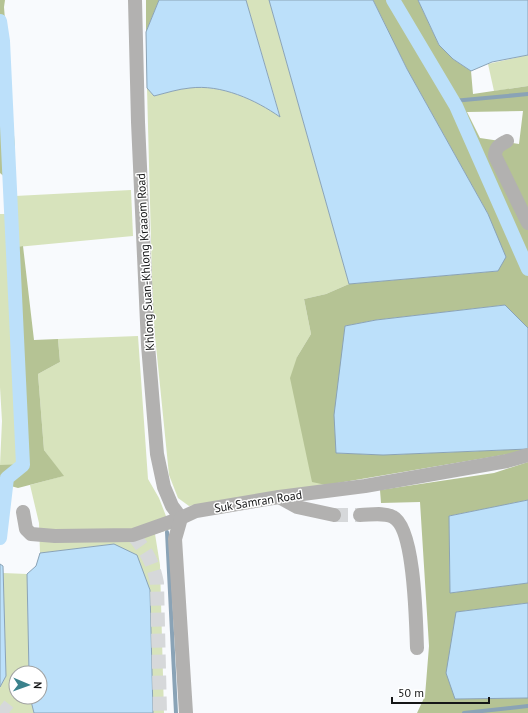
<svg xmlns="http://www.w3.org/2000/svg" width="528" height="713" viewBox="0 0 528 713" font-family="'PT Sans',sans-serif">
<rect width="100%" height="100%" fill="#f8fafd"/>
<!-- green -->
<g fill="#d7e3bc">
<path d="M246 0H269L349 284 326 294 304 299 311 334 297 357 326 485 189 506 178 498 169 475 153 316 147 88 154 96C166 93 178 89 190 88 221 84 255 100 280 116Z"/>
<path d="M528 55V86L494 91 488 64Z"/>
<path d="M131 190 133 236 17 247 15 196Z"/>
<path d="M0 214H5L13 338 17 465H0L2 421 0 387Z"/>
<path d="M138 336 148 479 159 498 171 529 155 534 160 565 164 713H153L150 590 114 544 40 553 39 523 30 485 63 476 44 450 38 374 60 362 58 339Z"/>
<path d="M3 573 27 574 29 673H16V697H30L34 713H0V687L6 676Z"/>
</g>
<!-- forest -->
<g fill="#b5c394" fill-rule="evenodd">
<path d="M0 0H5L4 7 15 148V186L0 173Z"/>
<path d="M146 0H159L146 32Z"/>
<path d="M373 0H418L439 45 453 59 471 71 473 94 528 86V328L505 305 376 320 345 326 336 453 383 455 528 449 521 452 326 485 312 482 290 378 297 357 311 334 304 299 326 294 349 284 498 271 488 214 407 69ZM523 111 519 144 480 138 467 112Z"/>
<path d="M23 246 34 340 58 339 60 362 38 374 44 450 64 476 18 488 0 483V465L27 464 17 247Z"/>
<path d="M528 462V500L449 516 450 593 528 583V603L456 612 455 699 528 698V713H417L425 696 429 646 420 502 381 503 380 490 494 473Z"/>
</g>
<!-- water -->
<g fill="#bce0fa" stroke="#8aa3b6">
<path d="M159 0H246L280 117C256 100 221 84 190 88 178 89 166 93 154 96L147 88 146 32Z"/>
<path d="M269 0H373L407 69 488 214 506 257 498 271 349 284Z"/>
<path d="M418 0H528V55L492 62 471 71 453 59 439 45Z"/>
<path d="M505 305 528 328V449L383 455 336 453 334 415 345 326 376 320Z"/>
<path d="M528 500V583L450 593 449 516Z"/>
<path d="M114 544 137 555 150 590 153 713H34L30 697H40V673H29L27 574 36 566 40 553Z"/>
<path d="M0 564 3 566 6 676 0 687Z"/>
<path d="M528 603V698L455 699 446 673 456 612Z"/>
</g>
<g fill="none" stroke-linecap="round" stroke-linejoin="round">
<!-- stream -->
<g stroke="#8aa3b6" stroke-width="4">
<path d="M453 101 528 94"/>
<path d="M167 532 176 713"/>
<path d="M464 713 528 706"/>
</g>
<!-- canal -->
<g stroke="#bce0fa" stroke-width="14">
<path d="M393 0 456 106 528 269"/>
<path d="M0 21 3 41 23 465 7 478 0 538"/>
</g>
<!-- minor-tunnel -->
<g stroke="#d6d8da" stroke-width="14" stroke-dasharray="14 7" stroke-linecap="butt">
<path d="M334 515H360"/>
<path d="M133 535C147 552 153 562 157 583L160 713"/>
<path d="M0 706 9 713"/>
</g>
<!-- minor -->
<g stroke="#b2b1b0" stroke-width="14">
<path d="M507 141C500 145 495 147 495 156L528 223"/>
<path d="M279 497 297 507 334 515"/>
<path d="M23 512 26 529 31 534 55 536 133 535 181 518 172 506 164 487 157 454 148 345 138 122 135 0"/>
<path d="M360 515C370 515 384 512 393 517 415 528 416 624 417 648"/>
<path d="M186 713 175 539 181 518 196 511 279 497 365 486 507 461 528 455"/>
</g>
</g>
<g text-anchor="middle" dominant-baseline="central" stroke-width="3" stroke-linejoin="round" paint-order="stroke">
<!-- street labels -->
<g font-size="12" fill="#151617" stroke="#fff">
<text transform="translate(145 262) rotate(-93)">Khlong Suan-Khlong Kraaom Road</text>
<text transform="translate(258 501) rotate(-9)">Suk Samran Road</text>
</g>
</g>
<!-- north arrow -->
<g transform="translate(28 685) rotate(92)"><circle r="19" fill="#ffffff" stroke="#a1a2a2"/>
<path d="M0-3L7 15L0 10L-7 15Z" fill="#3b828c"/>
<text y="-6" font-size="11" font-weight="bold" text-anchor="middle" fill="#151617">N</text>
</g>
<!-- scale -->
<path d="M392 697v6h97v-6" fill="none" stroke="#151617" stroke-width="2"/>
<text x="398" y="697" font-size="12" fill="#151617" stroke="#ffffff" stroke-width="3" paint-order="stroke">50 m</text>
</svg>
